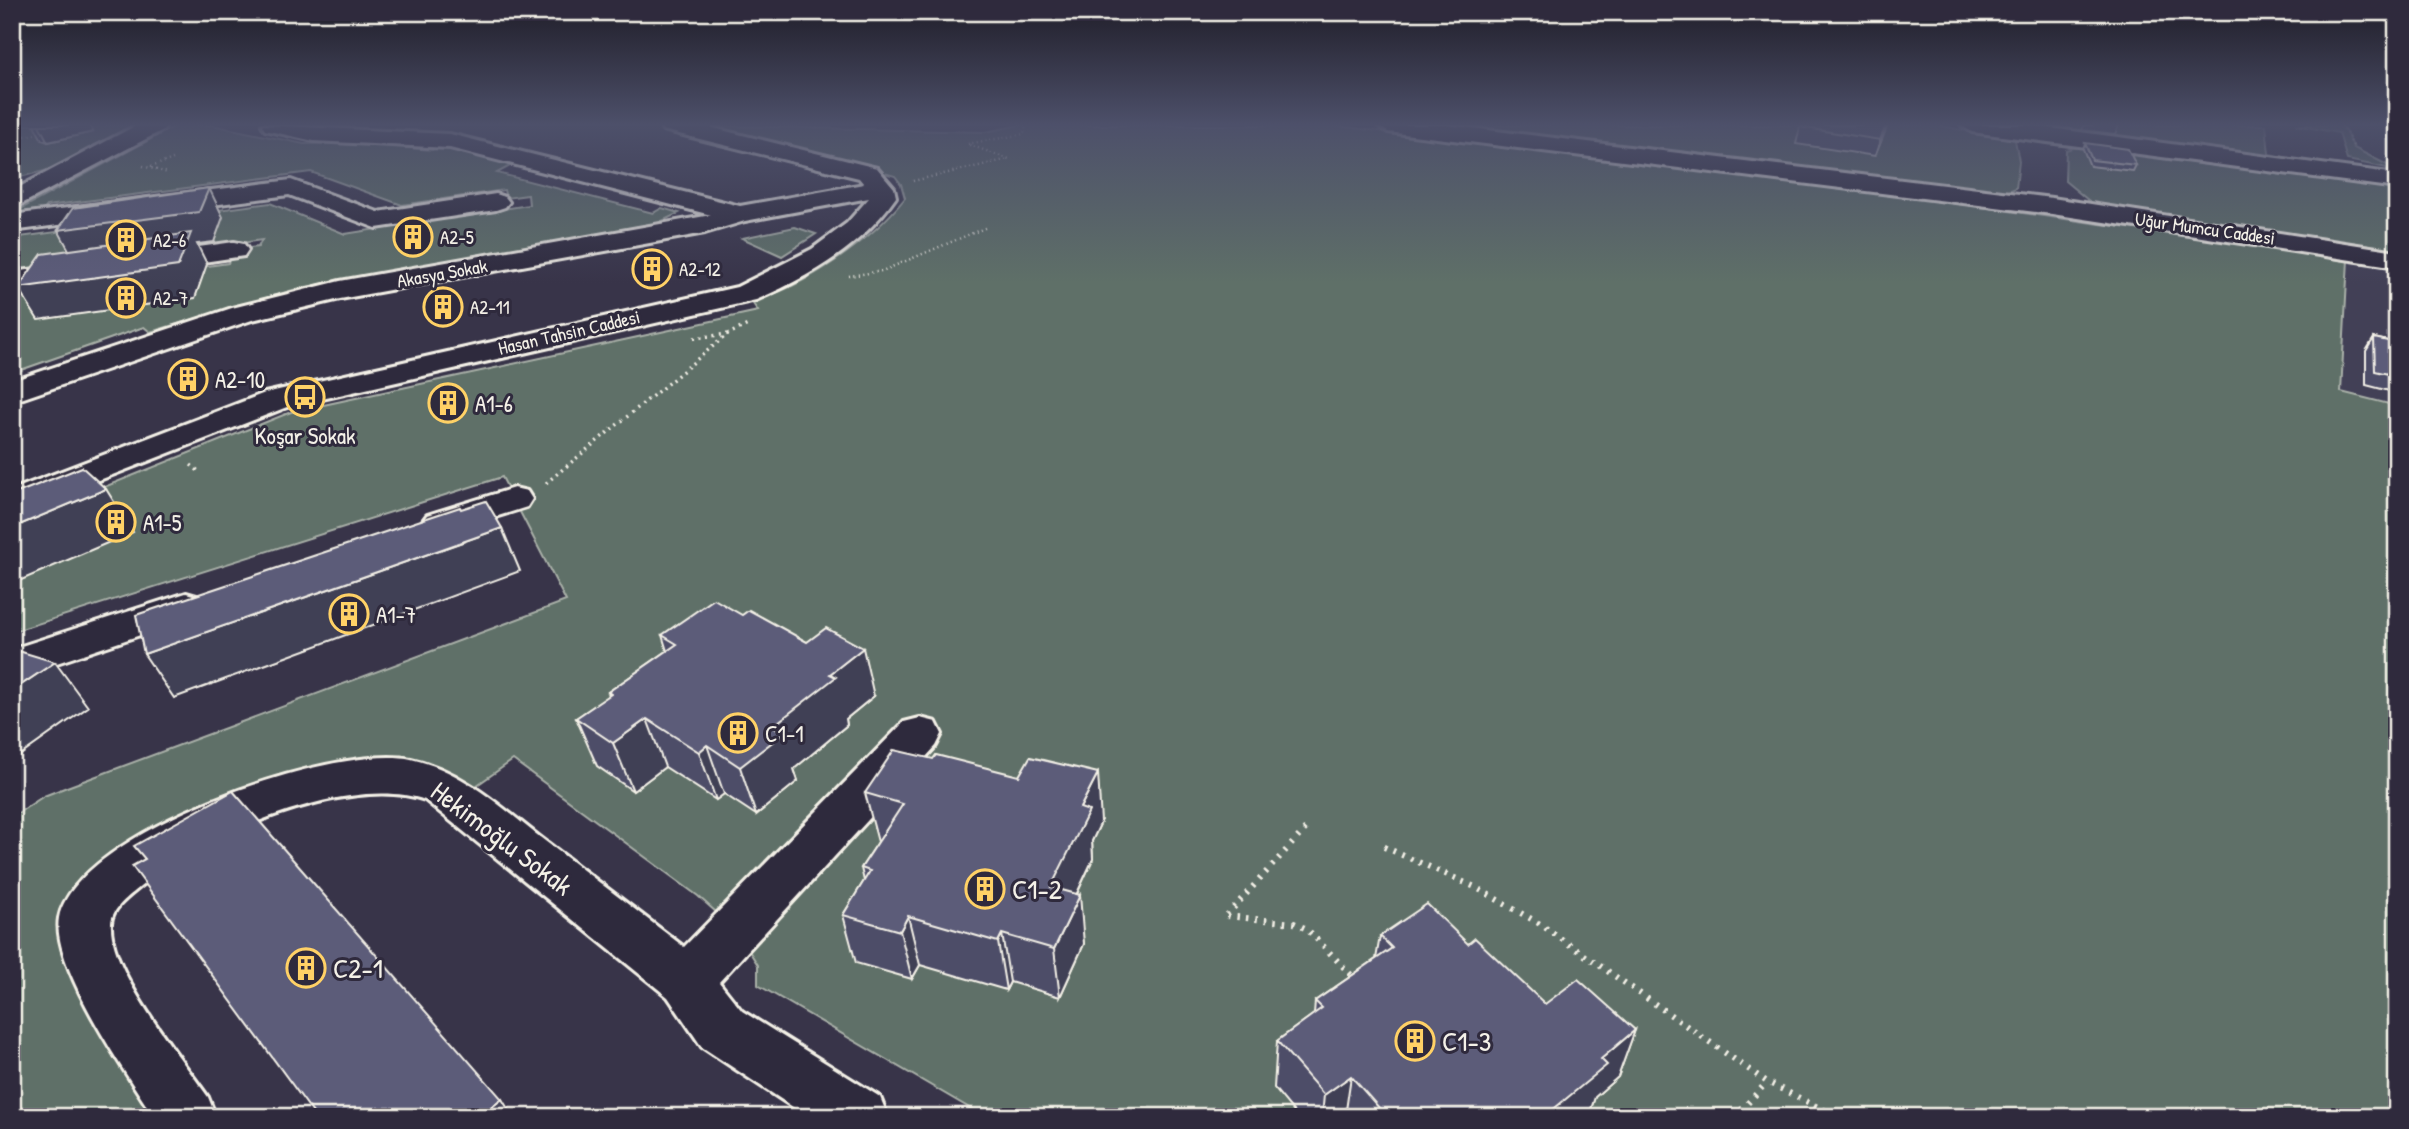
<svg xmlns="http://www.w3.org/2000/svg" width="2409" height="1129" viewBox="0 0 2409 1129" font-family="'Patrick Hand',sans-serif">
<rect width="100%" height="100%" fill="#383449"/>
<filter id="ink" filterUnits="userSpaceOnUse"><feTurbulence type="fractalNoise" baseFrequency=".0143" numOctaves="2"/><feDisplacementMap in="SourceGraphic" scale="14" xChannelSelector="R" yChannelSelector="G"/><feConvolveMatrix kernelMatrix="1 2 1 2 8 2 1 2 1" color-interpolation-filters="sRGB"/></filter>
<g filter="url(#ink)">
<!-- built -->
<path fill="#424057" d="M2348 259 2397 267V406L2341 392Z"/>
<!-- green -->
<g fill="#5e6f67" stroke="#a9b0a8" stroke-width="2">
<path d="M12 125H136L48 170 12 179Z"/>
<path d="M177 125H212L304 144 352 143 432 150 442 145 512 165 497 173 653 213 662 208 679 213 658 223 300 288 150 332 144 327 12 373V287L29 284 25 292 228 263 234 250 258 247 262 240 12 276V238L270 203 345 234 529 205 528 195 506 198 504 190 402 205 311 172 47 206 43 211 16 216 13 213Z"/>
<path d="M688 125 985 132 1020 125H1329L1825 185 2348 259 2341 392 2397 406V1117H985L758 985V965L735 929 698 896 513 760 457 799 432 780 297 790 84 919 187 1117H12V817L44 796 67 787 566 601 502 477 12 632V524L291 412 758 311 751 301C803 289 872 240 905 198L901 184 895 176 837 159Z"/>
<path d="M1448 125H1937L2015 140 2019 161 2016 188 2003 193Z"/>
<path d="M2040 125H2266L2269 154 2349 170Z"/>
<path d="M2296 125H2342L2354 148 2397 170 2347 160 2339 133Z"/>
<path d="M2075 147 2397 188V252L2094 205 2065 181 2066 150Z"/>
<path d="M795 227 816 234 782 256 742 238Z"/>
</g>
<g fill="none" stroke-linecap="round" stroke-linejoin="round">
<!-- minor casing -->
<g stroke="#f4f1e8" stroke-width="6">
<g id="minor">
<path d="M137 125H166L163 130 12 209V191Z"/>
<path d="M262 125 450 134 740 206 864 184 859 178 663 130 660 125H701L877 168 894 188 896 197C861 247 811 276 756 300L287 407 12 514V490L265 393 737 287 812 249 847 223 869 198 745 221 705 233 340 299 252 320 12 402V381L232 308 340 281 711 215 450 148 314 141 265 130Z"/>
<path d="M1377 125H1447L2052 198 2397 251V267L2052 214 1388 132Z"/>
<path d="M1961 125H2027L2397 174V188L1972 132Z"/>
<path d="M291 180 378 212 496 194 505 197 509 202 505 207 496 210 376 228 289 195 12 231V215Z"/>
<path d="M234 242 244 244 248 250 244 256 149 270 139 268 135 262 139 256 149 254Z"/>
<path d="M76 264 86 266 90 272 86 278 12 289V272Z"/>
<path d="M514 488 527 491 532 499 527 507 440 534 427 531 421 523 427 515Z"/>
<path d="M186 593 200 597 206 606 200 615 12 678V649Z"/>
<path d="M920 718 936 722 942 734 936 746 719 982 742 1011 880 1097 888 1117H808L702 1047 668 997 425 800C347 773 200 837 140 887 129 896 112 908 111 923 108 970 181 1058 208 1097L216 1117H154C128 1076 51 965 59 918 76 832 334 743 411 759 464 771 503 809 545 841 591 876 638 912 684 947L904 722Z"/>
</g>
</g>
<!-- path-far2 -->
<g stroke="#f4f1e8" stroke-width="2.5" stroke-dasharray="1 3.5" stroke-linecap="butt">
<path d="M2342 125 2353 146"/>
<path d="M12 139 39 133"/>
<path d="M143 166 168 173"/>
<path d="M151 167 173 159"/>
<path d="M913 181 1009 159 967 144 1024 134 1026 125"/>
<path d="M849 276 882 271 987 227"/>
</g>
<!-- path-far1 -->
<g stroke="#f4f1e8" stroke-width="3.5" stroke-dasharray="2 4.5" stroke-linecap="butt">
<path d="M694 338 728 334"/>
<path d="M191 465 201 473"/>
<path d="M546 483 728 334 748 325"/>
</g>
<!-- path -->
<g stroke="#f4f1e8" stroke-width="6" stroke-dasharray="2.5 7" stroke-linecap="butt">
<path d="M1384 847 1475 887 1540 924 1767 1082 1838 1117"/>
<path d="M1227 915 1310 824"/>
<path d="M1227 916 1294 923 1307 929 1354 978"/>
<path d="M1735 1117 1767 1082"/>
</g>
<!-- minor -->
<use href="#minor" fill="#2f2a3d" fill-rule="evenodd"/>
</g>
<!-- wall -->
<g fill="#4e4e68" stroke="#f4f1e8" stroke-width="2">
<path d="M34 125H89L93 132 48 142 42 140Z"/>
<path d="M1802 125H1888L1875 156 1796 144 1800 127Z"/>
<path d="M2084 125H2119L2115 134 2082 130Z"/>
<path d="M2379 125H2397V128Z"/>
<path d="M2085 143 2136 165 2133 171 2090 166 2083 149Z"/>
<path d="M2374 338 2397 343V393L2366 385V351Z"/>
<path d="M662 635 874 696 846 719 847 725 794 769 798 781 756 815 724 794 716 800 665 767 633 791 597 766 576 718 609 696 608 692 667 651Z"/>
<path d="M865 793 1101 822 1092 841 1093 859 1077 894 1084 944 1060 997 1010 982 1006 990 920 965 912 979 856 963 843 915 864 881 861 868 878 842Z"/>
<path d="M1380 936 1468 944 1545 1004 1635 1030 1618 1077 1595 1097 1590 1112 1584 1117H1298L1274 1088 1277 1041 1314 1014 1315 1001 1376 959Z"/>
</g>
<!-- shaded-wall -->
<g fill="#404055" stroke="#f4f1e8" stroke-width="2">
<path d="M39 125H89L93 132 48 142Z"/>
<path d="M1886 125H1888L1875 156 1880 140Z"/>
<path d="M209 188 223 217 214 242 197 244 207 264 195 298 38 320 18 288 75 261 58 230Z"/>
<path d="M106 489 133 532 12 584V528Z"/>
<path d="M502 528 520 571 174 698 144 654Z"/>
<path d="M863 648 874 696 846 719 847 725 794 769 798 781 756 815 740 767 773 726 830 674Z"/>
<path d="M55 662 88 707 12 761V691Z"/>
<path d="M647 719 665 767 633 791 613 743Z"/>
<path d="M707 745 724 794 716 800 699 752Z"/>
<path d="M1098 773 1101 822 1092 841 1093 859 1057 936 1051 887 1080 808Z"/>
<path d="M1080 895 1084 944 1060 997 1054 949Z"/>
<path d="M908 916 920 965 912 979 900 931Z"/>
<path d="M1002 934 1010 982 1006 990 998 942Z"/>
<path d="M1635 1030 1618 1077 1595 1097 1590 1112 1584 1117H1544L1601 1059Z"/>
<path d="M1351 1076 1345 1117H1322L1324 1095Z"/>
<path d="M502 1099 513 1117H479Z"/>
</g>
<!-- building -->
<g fill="#5b5b79" stroke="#f4f1e8" stroke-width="2">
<path d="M1802 125H1886L1880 140 1800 127Z"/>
<path d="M2085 143 2128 149 2136 165 2092 160Z"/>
<path d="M209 188 199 212 58 230 73 208Z"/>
<path d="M191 233 178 266 18 288 42 254Z"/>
<path d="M2374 338 2397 343V376L2375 371Z"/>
<path d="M82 467 106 489 12 528V495Z"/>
<path d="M486 501 502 528 144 654 136 615 460 507 461 509Z"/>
<path d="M714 599 742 615 749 610 807 642 826 628 863 648 830 674 836 677 773 726 784 733 740 767 707 745 699 752 647 719 613 743 576 718 611 694 608 692 677 644 662 635Z"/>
<path d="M12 649 55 662 12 691Z"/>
<path d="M894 750 933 759 936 755 1019 776 1030 757 1098 773 1080 808 1089 811 1051 887 1080 895 1054 949 1002 934 998 942 908 916 900 931 843 915 870 871 861 868 903 804 865 793Z"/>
<path d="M233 791 502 1099 479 1117H316L132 866 145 859 134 846Z"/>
<path d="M1427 904 1468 944 1475 938 1545 1004 1578 979 1635 1030 1601 1059 1607 1065 1544 1117H1387L1351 1076 1324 1095 1277 1041 1322 1008 1315 1001 1392 948 1380 936Z"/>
</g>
</g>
<!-- sky -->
<linearGradient id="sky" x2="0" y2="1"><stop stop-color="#1f1d28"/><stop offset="0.44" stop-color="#4d506a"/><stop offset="1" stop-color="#4d506a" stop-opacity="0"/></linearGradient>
<rect width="2409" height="283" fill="url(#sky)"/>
<!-- icons -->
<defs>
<g id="building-ring" transform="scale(2.0125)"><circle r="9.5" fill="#2f2a3d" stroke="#ffd166" stroke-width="1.5"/><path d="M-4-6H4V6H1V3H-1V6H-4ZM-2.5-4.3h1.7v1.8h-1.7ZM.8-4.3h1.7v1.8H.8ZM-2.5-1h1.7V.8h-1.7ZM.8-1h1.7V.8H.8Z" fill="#ffd166"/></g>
<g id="bus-ring" transform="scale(2.0125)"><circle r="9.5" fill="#2f2a3d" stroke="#ffd166" stroke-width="1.5"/><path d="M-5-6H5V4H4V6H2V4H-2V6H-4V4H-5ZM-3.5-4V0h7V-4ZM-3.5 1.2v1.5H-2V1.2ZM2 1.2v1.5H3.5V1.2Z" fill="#ffd166"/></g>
</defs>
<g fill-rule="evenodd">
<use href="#building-ring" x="413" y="237"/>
<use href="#building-ring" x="126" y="240"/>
<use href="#building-ring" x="652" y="269"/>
<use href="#building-ring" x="126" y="298"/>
<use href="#building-ring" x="443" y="307"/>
<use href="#building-ring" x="188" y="379"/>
<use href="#bus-ring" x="305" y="397"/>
<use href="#building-ring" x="448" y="403"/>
<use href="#building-ring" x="116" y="522"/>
<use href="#building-ring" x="349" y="614"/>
<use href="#building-ring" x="738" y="733"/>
<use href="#building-ring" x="985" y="889"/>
<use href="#building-ring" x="306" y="968"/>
<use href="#building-ring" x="1415" y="1041"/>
</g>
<g text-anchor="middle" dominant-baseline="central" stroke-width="6" stroke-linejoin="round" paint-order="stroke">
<!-- far-street labels -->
<g font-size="19" fill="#f4f1e8" stroke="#2f2a3d">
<text transform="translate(2205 228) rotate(8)">Uğur Mumcu Caddesi</text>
<text transform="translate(442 273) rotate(-10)">Akasya Sokak</text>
<text transform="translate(569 332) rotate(-13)">Hasan Tahsin Caddesi</text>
</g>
<!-- far-poi labels -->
<g font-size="19" fill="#f4f1e8" stroke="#2f2a3d" text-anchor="start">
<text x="440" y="237">A2-5</text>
<text x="153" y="240">A2-6</text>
<text x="679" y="269">A2-12</text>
<text x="153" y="298">A2-7</text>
<text x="470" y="307">A2-11</text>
</g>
<!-- poi labels -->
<g font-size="23" fill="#f4f1e8" stroke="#2f2a3d" text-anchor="start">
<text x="215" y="379">A2-10</text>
<text x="475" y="403">A1-6</text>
<text x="305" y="435" text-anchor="middle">Koşar Sokak</text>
<text x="143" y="522">A1-5</text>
<text x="376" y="614">A1-7</text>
<text x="765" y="733">C1-1</text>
</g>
<!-- near-street labels -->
<g font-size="28" fill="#f4f1e8" stroke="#2f2a3d">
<text transform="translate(502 838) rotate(37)">Hekimoğlu Sokak</text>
</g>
<!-- near-poi labels -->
<g font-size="28" fill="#f4f1e8" stroke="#2f2a3d" text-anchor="start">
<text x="1012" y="889">C1-2</text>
<text x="333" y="968">C2-1</text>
<text x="1442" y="1041">C1-3</text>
</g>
</g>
<!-- margin -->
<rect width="2409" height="1129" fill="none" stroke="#2f2a3d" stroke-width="42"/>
<rect x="21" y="21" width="2367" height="1087" fill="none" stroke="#f4f1e8" stroke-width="2.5" filter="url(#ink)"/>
</svg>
